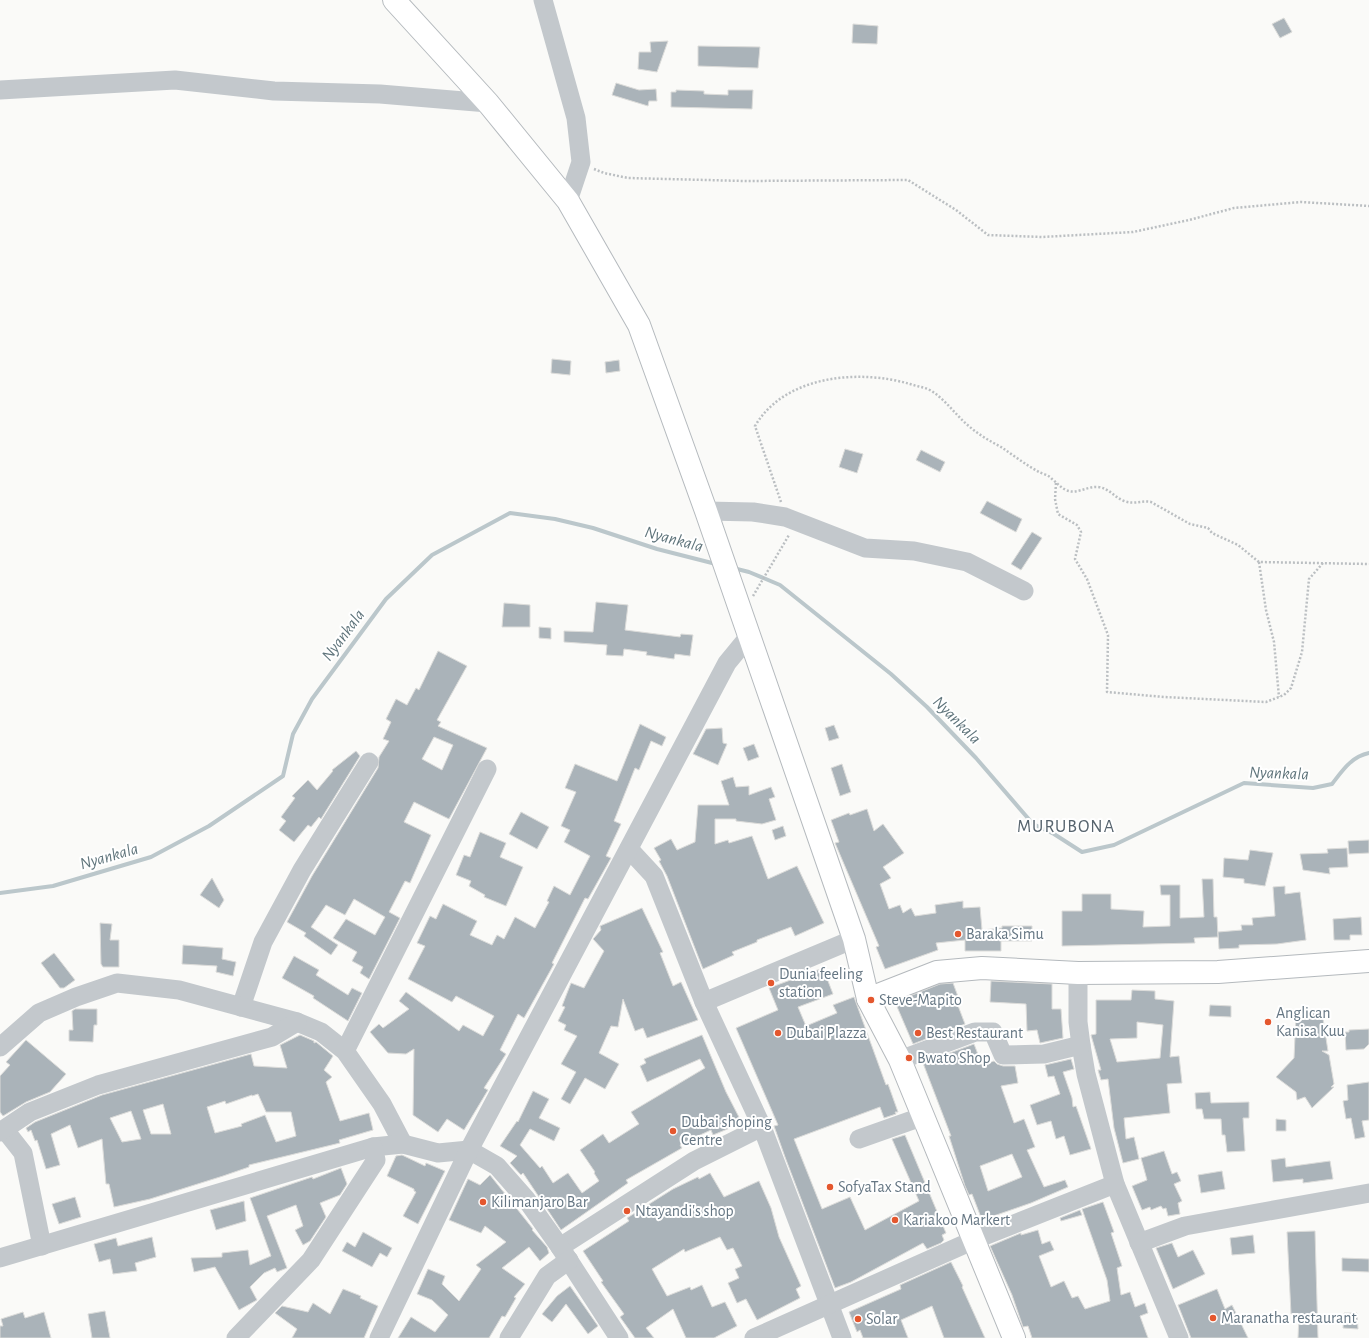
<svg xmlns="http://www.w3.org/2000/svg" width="1369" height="1338" viewBox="0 0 1369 1338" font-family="'Alegreya Sans',sans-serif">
<rect width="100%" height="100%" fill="#fafaf8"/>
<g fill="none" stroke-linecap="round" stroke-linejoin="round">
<!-- stream -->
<g stroke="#bbc7cb" stroke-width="4">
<path d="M733 568 749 572 780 585 891 674 927 707 976 758 1033 824 1054 834 1082 852 1114 845 1244 783 1313 788 1332 784C1343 770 1351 757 1369 753"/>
<path d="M0 893 53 886 151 857 209 826 283 776 293 734 312 699 386 599 432 555 510 513 555 519 593 528 657 549 716 564"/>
</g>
</g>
<!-- building -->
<g fill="#aab3b9" stroke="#dcdcda" fill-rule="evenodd">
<path d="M1284 18 1292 32 1280 38 1272 24Z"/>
<path d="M853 24 878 26 877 44 852 43Z"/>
<path d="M668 41 657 72 638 69 639 52H651L650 42Z"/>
<path d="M698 46 760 47 758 68 698 66Z"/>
<path d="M616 83 639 90 656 89 657 101H649L648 106 612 95Z"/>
<path d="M676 90 704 91V94L728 95V90H753L752 109 671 107V92H676Z"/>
<path d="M552 359 571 361 570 375 551 373Z"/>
<path d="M619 360 620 371 606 373 605 362Z"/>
<path d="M845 449 863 454 857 473 839 467Z"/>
<path d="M921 450 945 462 940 472 916 460Z"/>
<path d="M987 501 1022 519 1016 532 980 513Z"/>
<path d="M1032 532 1042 538 1021 570 1011 564Z"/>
<path d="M596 602 628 605 625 630 680 637 681 634 693 635 690 656 675 654 674 659 646 655 647 652 624 649 623 656 606 655 607 645 564 642V631L593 632Z"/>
<path d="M504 603 530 605V627H502Z"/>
<path d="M539 627 551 628V639L539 638Z"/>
<path d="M438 651 467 666 437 720 441 722 438 726 487 748 449 819 414 802 404 822 431 835 410 883 405 881 389 912 400 918 369 979 360 973 363 967 352 961 357 952 333 938 346 919 375 935 385 917 354 899 345 915 326 905 311 927 338 945 331 955 304 936 306 933 287 922 312 876 378 768 379 757 389 741 383 739 391 722 386 719 396 699 407 705 416 688 419 690ZM434 737 453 745 442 770 422 759Z"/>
<path d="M640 724 666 737 662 746 651 741 639 770 635 768 614 821 621 824 606 856 611 858 588 899 585 898 552 963 554 964 524 1018 518 1014 500 1050 506 1054 484 1088 488 1090 464 1130 447 1119 438 1132 413 1115 414 1049 406 1054 388 1053 370 1032 379 1024 383 1028 409 1009 399 1001 406 992 459 1031 463 1025 483 1036 494 1016 456 996 452 1002 408 979 425 946 417 943 430 916 436 919 443 904 477 921 470 935 492 945 497 935 504 939 515 917 535 928 549 902 547 901 554 886 570 895 590 856 564 842 570 830 561 826 576 792 565 788 575 764 617 781Z"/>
<path d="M834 725 839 738 829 741 825 728Z"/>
<path d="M722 728 723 743 727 744 718 765 693 754 706 729Z"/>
<path d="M754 744 759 757 748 761 743 748Z"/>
<path d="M356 751 360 756 321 819 319 817 311 827 308 825 294 842 279 830 286 821 281 817 295 798 292 796 308 780 317 790 333 771 332 770Z"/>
<path d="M842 764 851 792 840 796 831 768Z"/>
<path d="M733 777 736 787 749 786V795L771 787 775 797 769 799 776 820 762 824 736 821V819H715V844L728 840 729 843 752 836 768 879 797 866 824 923 795 936 791 927 757 940V942L732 952 734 955 703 969 667 876 659 861 661 860 654 848 671 839 677 850 695 842 698 805H729L721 781Z"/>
<path d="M867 809 874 831 883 824 904 853 883 867 891 878 880 884 889 909 900 905 903 913 911 908 915 916 936 913 935 905 963 901V908L980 907 982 930 1002 928V926H1032V941H1001V951H965V940L936 943 938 950 885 969 876 947 879 946 835 843 839 842 831 820 849 813 850 815Z"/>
<path d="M521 812 549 827 537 849 509 834Z"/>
<path d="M783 826 786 836 775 840 772 830Z"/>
<path d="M480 832 506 843 500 857 523 867 506 906 484 897 485 895 469 886 471 881 456 875 464 855 470 857Z"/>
<path d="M1369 840V853L1349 854 1348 841Z"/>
<path d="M1347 848 1348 867 1329 868 1330 874 1303 870 1300 854 1328 853 1327 849Z"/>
<path d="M1250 850 1273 853 1265 886 1244 883V879L1223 877 1224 858 1248 860Z"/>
<path d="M212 878 224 900 219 908 200 895Z"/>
<path d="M1202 879H1213L1214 917H1217L1218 937 1194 938 1195 943 1062 946V911H1082V894H1111V909L1144 911 1143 927 1170 926V895H1161L1160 885H1180V918L1204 917Z"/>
<path d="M1285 886V894L1300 892 1306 940 1277 944 1239 945V948L1219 949 1218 932 1242 930 1241 925H1253L1252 918 1275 916 1273 887Z"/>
<path d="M642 908 663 952 660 953 673 986 681 982 698 1020 647 1038 643 1028 635 1031 623 999 618 1027 611 1026 599 1053 619 1064 605 1089 585 1078 570 1104 561 1099 576 1072 561 1064 577 1036 564 1030 566 1025 558 1021 565 1007 562 1006 571 983 584 988 604 951 593 939 601 930 600 926Z"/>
<path d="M1361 917 1362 935H1350V940H1334L1333 919Z"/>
<path d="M100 923 112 924 110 940H119V967H103L101 964Z"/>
<path d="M183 945 223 948 222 959 236 962 233 976 216 972 217 966 182 964Z"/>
<path d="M54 953 75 980 64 988H60L41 963Z"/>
<path d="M294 956 319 970 316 975 348 995 352 988 362 993 348 1021 313 998 314 996 282 978Z"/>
<path d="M823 968 833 994 798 1007 806 1026 837 1013 833 1005 854 997 886 1085 888 1084 898 1112H895L896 1114 884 1118 880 1107 794 1139 822 1209 850 1197 865 1230 919 1201 892 1139 905 1135 946 1233 942 1235 944 1240 941 1243 927 1249 923 1243 851 1282 835 1288 785 1157 774 1126 778 1125 736 1028 778 1010 769 988Z"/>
<path d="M991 981 1052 984V1009H1061L1063 1038 1040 1043 1037 1030 1027 1031 1026 1004 990 1002Z"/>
<path d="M953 983 960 1002 957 1003 965 1024 913 1044 895 1002 940 984Z"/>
<path d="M1132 990 1155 991V999L1174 1001 1170 1057 1179 1056 1182 1083 1167 1084 1170 1113 1124 1118 1126 1139 1134 1137 1139 1159 1123 1163 1114 1128 1108 1079 1101 1080 1098 1070H1101L1091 1035 1096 1034V1000H1131ZM1137 1022 1163 1025 1160 1058 1117 1062 1110 1039 1137 1038Z"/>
<path d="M1210 1005 1231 1006V1017L1209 1016Z"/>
<path d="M75 1009H97V1025H94L93 1042 69 1041V1030H73L72 1011Z"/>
<path d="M1322 1012 1328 1051H1322L1329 1055 1334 1084 1331 1087H1334L1312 1108 1305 1097 1297 1100 1296 1092 1276 1077 1294 1058 1296 1014Z"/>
<path d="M1369 1029V1044L1364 1049 1346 1050 1345 1032H1349V1030Z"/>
<path d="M300 1035 314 1041V1043L316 1042 333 1056 324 1070 332 1077 326 1082 340 1121 369 1113 373 1130 339 1140 340 1143 249 1165V1167L223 1176 150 1199 114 1207 109 1184H106L102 1139 78 1148 70 1125 51 1134 60 1165 46 1169 37 1140 35 1141 31 1130 28 1132 26 1128 35 1122 102 1095 251 1054 254 1066 287 1068 280 1045ZM258 1094 266 1112H291L296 1136 276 1142 265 1115 241 1124 242 1126 215 1133 207 1107 225 1101 226 1104 252 1095V1096ZM163 1104 171 1134H151L143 1110ZM131 1111 141 1139 122 1142 110 1118Z"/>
<path d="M702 1035 726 1092 742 1123 713 1135 711 1130 687 1141 680 1145 682 1148 626 1180 628 1183 561 1230 523 1173 521 1175 510 1163 517 1156 500 1146 517 1121 518 1122 533 1091 549 1099 539 1118 560 1128 554 1141 530 1129 520 1145 540 1168 542 1166 553 1183 568 1173 582 1193 599 1181 594 1173 595 1172 580 1150 603 1134 609 1143 639 1124 631 1112 705 1068 700 1059 647 1082 640 1066 646 1063 644 1059Z"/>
<path d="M26 1040 66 1074 50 1092 26 1102 3 1116 0 1112V1076L10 1065 6 1062Z"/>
<path d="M974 1044 982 1065 994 1061 997 1064 1003 1066H1015L1018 1083 1001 1086 1014 1123 1024 1119 1035 1147 1027 1150 1044 1187 1065 1180 1068 1187 1031 1203 982 1220 972 1194 969 1195 965 1186 949 1136H951L923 1063ZM1012 1154 1022 1177 988 1191 980 1166Z"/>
<path d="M1071 1059 1074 1069 1063 1072 1072 1098 1073 1107 1076 1106 1091 1149 1070 1155 1064 1136 1056 1139 1051 1121 1037 1125 1030 1105 1060 1094 1054 1076 1048 1077 1045 1065Z"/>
<path d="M1369 1082V1120L1362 1121 1365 1137 1355 1139 1351 1118 1346 1119 1343 1101 1348 1100 1347 1085Z"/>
<path d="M1210 1092 1211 1103 1249 1102V1118H1243L1245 1151 1227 1152 1225 1135H1222L1221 1119H1204L1202 1109H1196L1195 1093Z"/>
<path d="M1276 1119 1286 1120V1131H1276Z"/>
<path d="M1164 1151 1172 1174 1177 1172 1181 1181 1174 1184 1182 1201 1178 1203 1180 1214 1168 1216 1166 1208 1163 1209 1161 1206 1151 1210 1150 1207 1142 1210 1132 1186 1147 1180 1141 1158Z"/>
<path d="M402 1155 425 1166 426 1163 445 1171 418 1224 403 1216 416 1192 414 1191V1189L387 1176 396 1156Z"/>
<path d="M1285 1158 1286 1167 1330 1161 1333 1179 1303 1183V1179L1273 1182 1271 1160Z"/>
<path d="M341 1168 347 1184 340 1195 320 1203 326 1217 310 1241 303 1245 295 1230 303 1226 296 1205 267 1216 287 1268 277 1272 275 1268 264 1273 250 1287 257 1300 239 1310 215 1267 194 1272 191 1258 222 1257V1253L248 1250 250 1265 271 1256 250 1198 312 1177 313 1179Z"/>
<path d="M1222 1171 1225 1189 1201 1193 1198 1175Z"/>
<path d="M710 1173 724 1197 759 1181 771 1208 779 1237 801 1286 796 1289 800 1298 757 1320 746 1299 737 1303 728 1283 739 1278 735 1269 742 1266 733 1248 727 1250 720 1237 685 1252 684 1249 652 1269 667 1296 690 1287 691 1290 702 1285 712 1307 725 1302 737 1326 714 1338H686L673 1309 646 1328 654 1338H635L620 1317 624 1314 601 1282 603 1281 583 1251 629 1221 627 1218 673 1189 698 1177 699 1179Z"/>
<path d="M490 1175 533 1229 532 1230 547 1247 549 1253 540 1261 529 1247 502 1268 525 1284 514 1297 516 1298 505 1317 502 1316 489 1338H398L411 1317 435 1332 448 1315 432 1300 417 1294 428 1269 445 1276 442 1284 459 1301 481 1269 476 1265 506 1242 485 1226 481 1233 449 1220 468 1179 480 1185Z"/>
<path d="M75 1197 81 1217 59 1224 52 1204Z"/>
<path d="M244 1201 246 1221 216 1230 210 1210Z"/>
<path d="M1103 1202 1114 1232 1111 1233 1122 1266 1117 1268 1121 1295 1130 1292 1135 1307 1145 1303 1148 1313 1140 1316 1148 1338H1032L1028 1326 1023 1327 1012 1295 990 1246 1021 1233V1235L1038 1230 1042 1244 1050 1241 1054 1250 1039 1256 1051 1287 1064 1281 1072 1298 1078 1296 1085 1309 1110 1301 1107 1280 1082 1209Z"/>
<path d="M1080 1210 1082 1215 1061 1221 1060 1218Z"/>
<path d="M1315 1231 1318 1338H1298L1299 1314H1291L1287 1232Z"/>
<path d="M363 1232 392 1248 387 1257 380 1253 372 1267 342 1251 347 1242 355 1247Z"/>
<path d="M1253 1235 1255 1253 1232 1255 1230 1238Z"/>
<path d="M152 1237 156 1257 135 1263 137 1271 113 1274 110 1259 99 1262 94 1244 116 1238 118 1246Z"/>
<path d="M1172 1243 1178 1257 1193 1250 1205 1274 1173 1289 1156 1248Z"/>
<path d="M1342 1258 1369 1259V1272L1342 1271Z"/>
<path d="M951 1262 963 1286 962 1287 985 1338H944L932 1306 901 1320 908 1338H863L860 1330 857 1332 849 1312 901 1289 900 1285Z"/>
<path d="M570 1286 598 1326 588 1334 566 1304 552 1322 542 1314 557 1296Z"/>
<path d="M343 1289 361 1296 360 1298 378 1306 364 1338H292L297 1329 275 1313 282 1306 308 1312 313 1303 330 1314Z"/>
<path d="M1217 1289 1225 1309 1232 1305 1248 1338H1191L1178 1305Z"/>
<path d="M105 1311 110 1338H92L88 1314Z"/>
<path d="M23 1312 25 1318 44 1312 51 1338H0V1326H3L1 1319Z"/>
<path d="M1344 1313H1357L1358 1329 1343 1328Z"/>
</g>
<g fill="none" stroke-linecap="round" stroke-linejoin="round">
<!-- major casing -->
<g stroke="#b5babe" stroke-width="24">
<path id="major" d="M394 0 488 103 568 201 639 325 706 511 854 939 868 999"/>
</g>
<!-- highway casing -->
<g stroke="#b4b9bd" stroke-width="24">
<path id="highway" d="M1014 1338 900 1060 868 999 937 972 982 968 1078 973 1218 972 1369 961"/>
</g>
<!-- path -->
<g stroke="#bbbfc2" stroke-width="2.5" stroke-dasharray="2 2" stroke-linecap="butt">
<path d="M594 169 604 173 628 178 745 181 908 180 956 210 988 235 1042 237 1133 232 1189 220 1234 208 1301 202 1369 206"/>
<path d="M1056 483 1055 499 1058 514 1077 525 1081 532 1075 559 1087 579 1108 635 1107 692 1164 697 1266 702 1284 695 1291 688 1302 652 1309 579 1323 563"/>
<path d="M781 502 755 426C785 375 859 369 910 384 916 386 922 387 928 389 945 398 955 415 970 427 979 435 990 441 1001 447 1013 455 1026 465 1039 472 1043 474 1049 475 1052 479 1057 483 1060 487 1066 490 1076 495 1087 486 1098 487 1109 488 1114 497 1124 501 1134 505 1142 500 1151 502L1190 524 1208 528 1212 533 1238 545 1259 562 1369 564"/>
<path d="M1259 562 1266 610 1274 642 1279 697"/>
<path d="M753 596 789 535"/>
</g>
<!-- minor -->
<g stroke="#c3c8cc" stroke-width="19">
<path d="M543 0 576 118 581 162 568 201"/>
<path d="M0 90 175 80 274 91 380 94 488 103"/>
<path d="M706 511 753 512 785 517 865 548 914 551 967 562 1024 591"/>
<path d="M629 849 654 876 704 1002 762 1127 842 1338"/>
<path d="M1078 973V1022L1081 1045 1086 1074 1115 1184 1179 1338"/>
<path d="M704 1002 854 939"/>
<path d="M241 1007 263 942 302 870 369 762"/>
<path d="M0 1047 39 1013 76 997 117 983 179 990 297 1022 321 1032 345 1051 382 1104 403 1144"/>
<path d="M345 1051 487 769"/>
<path d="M900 1060 975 1032H993L1003 1055 1044 1054 1081 1045"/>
<path d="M5 1130 23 1153 42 1246"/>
<path d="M0 1132 30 1112 98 1085 272 1037 297 1022"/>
<path d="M859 1139 924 1116"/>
<path d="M1139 1243 1185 1226 1369 1193"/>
<path d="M560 1247 694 1161 762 1127"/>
<path d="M0 1258 373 1147 403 1144 438 1153 469 1150 497 1166 526 1199 560 1247 619 1338"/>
<path d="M236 1338 311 1260 376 1160 373 1147"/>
<path d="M379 1338 469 1150 727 663 750 635"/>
<path d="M509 1338 547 1276 569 1260"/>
<path d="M754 1338 974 1240 1115 1184"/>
</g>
<!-- major -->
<use href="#major" stroke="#fff" stroke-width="22"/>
<!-- highway -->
<use href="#highway" stroke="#fff" stroke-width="22"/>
</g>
<!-- markers -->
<g fill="#e4572e" stroke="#fff" stroke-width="1.5">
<circle cx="958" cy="934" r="4"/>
<circle cx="771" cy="983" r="4"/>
<circle cx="871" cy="1000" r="4"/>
<circle cx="1268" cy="1022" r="4"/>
<circle cx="778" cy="1033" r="4"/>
<circle cx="918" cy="1033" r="4"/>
<circle cx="909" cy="1058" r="4"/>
<circle cx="673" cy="1131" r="4"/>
<circle cx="830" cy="1187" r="4"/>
<circle cx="483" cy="1202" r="4"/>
<circle cx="627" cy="1211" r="4"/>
<circle cx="895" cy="1220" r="4"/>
<circle cx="1213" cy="1318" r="4"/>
<circle cx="858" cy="1319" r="4"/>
</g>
<g text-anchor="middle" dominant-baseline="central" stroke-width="4" stroke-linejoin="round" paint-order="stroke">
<!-- poi labels -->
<g font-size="16" fill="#657683" stroke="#fff" text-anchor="start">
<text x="966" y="934">Baraka Simu</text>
<text x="779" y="974">Dunia feeling<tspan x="779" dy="18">station</tspan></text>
<text x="879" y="1000">Steve-Mapito</text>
<text x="1276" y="1013">Anglican<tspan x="1276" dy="18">Kanisa Kuu</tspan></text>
<text x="786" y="1033">Dubai Plazza</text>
<text x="926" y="1033">Best Restaurant</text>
<text x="917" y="1058">Bwato Shop</text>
<text x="681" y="1122">Dubai shoping<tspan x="681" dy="18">Centre</tspan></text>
<text x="838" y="1187">SofyaTax Stand</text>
<text x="491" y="1202">Kilimanjaro Bar</text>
<text x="635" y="1211">Ntayandi's shop</text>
<text x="903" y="1220">Kariakoo Markert</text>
<text x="1221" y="1318">Maranatha restaurant</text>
<text x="866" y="1319">Solar</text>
</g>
<!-- water labels -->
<g font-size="17" font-style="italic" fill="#60757c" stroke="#fff">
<text transform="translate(674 539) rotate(15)">Nyankala</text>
<text transform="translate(343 635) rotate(-53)">Nyankala</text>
<text transform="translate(957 720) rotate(45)">Nyankala</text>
<text transform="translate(1279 773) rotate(2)">Nyankala</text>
<text transform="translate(109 856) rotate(-16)">Nyankala</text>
</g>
<!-- quarter labels -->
<g font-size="18" letter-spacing="1" fill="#57646e" stroke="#fff">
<text x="1066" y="827">MURUBONA</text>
</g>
</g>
</svg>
